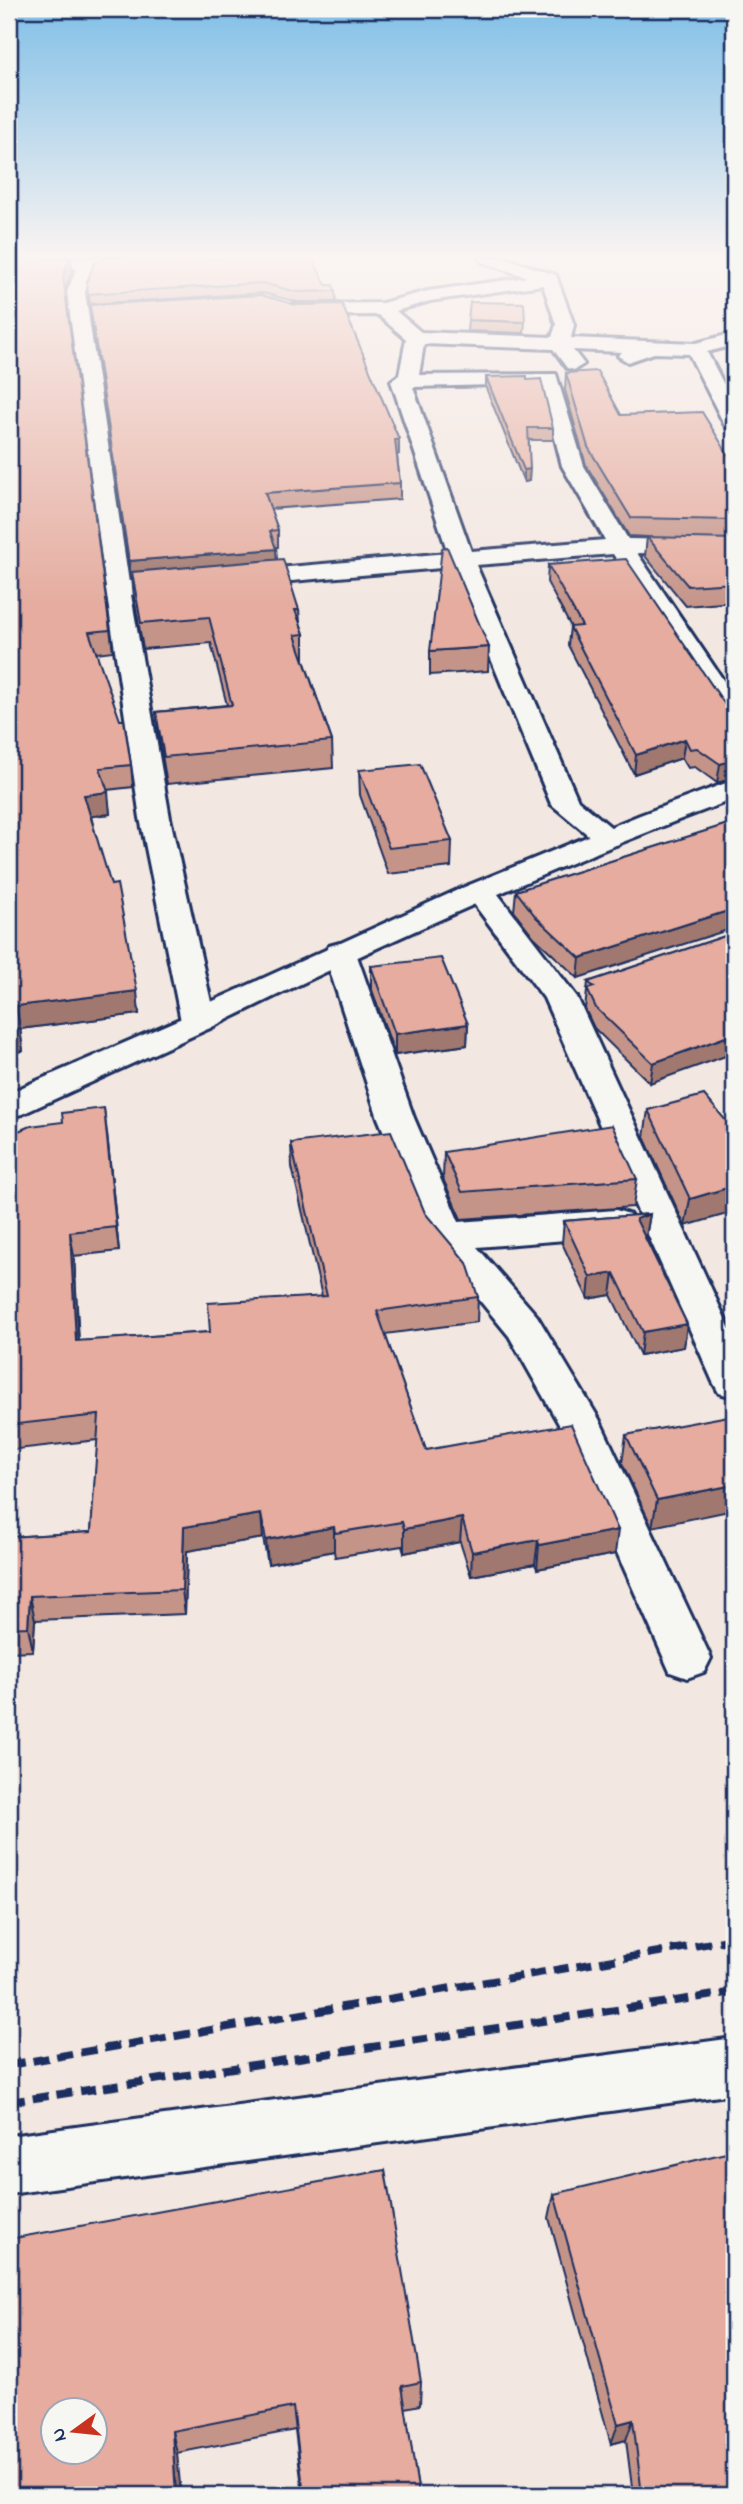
<svg xmlns="http://www.w3.org/2000/svg" width="743" height="2504" viewBox="0 0 743 2504" font-family="'Indie Flower',sans-serif">
<rect width="100%" height="100%" fill="#f3e7e1"/>
<filter id="ink" filterUnits="userSpaceOnUse"><feTurbulence type="fractalNoise" baseFrequency=".0143" numOctaves="2"/><feDisplacementMap in="SourceGraphic" scale="14" xChannelSelector="R" yChannelSelector="G"/><feConvolveMatrix kernelMatrix="1 2 1 2 8 2 1 2 1" color-interpolation-filters="sRGB"/></filter>
<g filter="url(#ink)">
<g fill="none" stroke-linecap="round" stroke-linejoin="round">
<!-- minor casing -->
<g stroke="#1b2f5e" stroke-width="6">
<g id="minor">
<path d="M93 258 101 263 98 267 9 273V263Z"/>
<path d="M479 258H505L556 275 574 325 571 338 696 343 734 333V345L707 352 734 404V430L727 428 724 424 689 354 654 353 628 362 618 356 622 352 573 350 584 364 574 370 567 368 553 349 424 344 419 375 556 374 584 466 628 539 734 541V555L637 553 734 696V724L724 722 613 554 476 565 578 800 624 838 619 844 609 847 599 844 551 804 453 567 118 596 109 594 106 589 109 584 118 582 448 553 391 381 399 375 406 339 378 315 294 316 285 310 294 304 382 303 428 291 527 277 482 262ZM543 285 556 325 552 337 421 332 396 311 430 301ZM541 384 562 466 605 540 471 551 413 387Z"/>
<path d="M480 883 491 885 577 997 734 1338V1397L719 1393 713 1382 544 998 465 892 469 885Z"/>
<path d="M340 943 351 946 356 953 414 1118 459 1222 616 1210 629 1214 635 1223 629 1232 616 1236 477 1247 537 1316 599 1419 711 1658 704 1672 687 1678 670 1672 564 1433 509 1336 427 1236 378 1118 324 953 329 946Z"/>
<path d="M198 1011 210 1014 215 1021 210 1028 22 1114 9 1117V1093Z"/>
<path d="M734 2038V2094L9 2194V2136Z"/>
</g>
</g>
<!-- tertiary casing -->
<g stroke="#1b2f5e" stroke-width="6">
<path id="tertiary" d="M92 258H124L121 262 94 270 85 292 130 589 170 818 211 1002 462 888 640 815 734 780V799C556 865 380 944 210 1028L198 1031 186 1028 181 1021 140 818 106 589 67 292 77 267Z"/>
</g>
<!-- minor -->
<use href="#minor" fill="#f6f6f2" fill-rule="evenodd"/>
<!-- tertiary -->
<use href="#tertiary" fill="#f6f6f2" fill-rule="evenodd"/>
<!-- rail -->
<g stroke="#1b2f5e" stroke-width="8" stroke-dasharray="16 8" stroke-linecap="butt">
<path d="M9 2065 734 1939"/>
<path d="M9 2102 734 1992"/>
</g>
</g>
<!-- wall -->
<g fill="#c59489" stroke="#1b2f5e" stroke-width="2">
<path d="M9 258H71L72 271 65 291 113 651 96 653 131 765 133 787 107 790 110 814 91 816 139 1014 20 1029 23 1051 9 1053Z"/>
<path d="M95 262 326 285 335 291 336 302H297L263 293 90 304 87 282Z"/>
<path d="M90 305 399 439V454L397 455 400 483V499L270 509 278 530V547H276L277 560 299 610 300 622 304 634V660L332 741 333 768 167 784 159 738 156 712 227 705 211 643 143 649 134 597 132 578H131Z"/>
<path d="M468 320 525 322 524 333 467 331Z"/>
<path d="M566 373 621 415 734 464V602L686 606 645 556 647 537 629 536 586 465 565 390Z"/>
<path d="M486 377 527 380 553 428V440H529V481L524 482 486 388Z"/>
<path d="M548 565 726 706 734 707V778L717 783 695 767 688 768 682 758 634 774 568 645 570 627H571L547 582Z"/>
<path d="M489 647 488 671 430 675V651Z"/>
<path d="M733 667H734V692L730 686Z"/>
<path d="M359 770 452 841 451 867 388 874 360 795Z"/>
<path d="M734 822 578 978 534 937 514 911 516 891Z"/>
<path d="M734 933 650 1083 594 1028 585 1009 588 982Z"/>
<path d="M371 966 468 1024 467 1045 395 1055 371 987Z"/>
<path d="M648 1110 734 1130 685 1226 644 1137Z"/>
<path d="M107 1133 119 1251 74 1256 79 1341 210 1332 322 1296 292 1167 291 1143 425 1213 478 1297 477 1322 385 1334 426 1450 615 1554 537 1569 535 1564 471 1576 460 1542 404 1553 402 1546 335 1557 334 1551 268 1564 263 1538 187 1551 185 1614 35 1620 33 1651 9 1652V1537L91 1532 98 1440 9 1450V1135Z"/>
<path d="M444 1152 637 1179 633 1207 461 1219 443 1179Z"/>
<path d="M650 1214 646 1237H645L687 1324 684 1347 640 1355 611 1295 588 1299 562 1243 564 1221Z"/>
<path d="M734 1416 652 1527 622 1463 626 1435Z"/>
<path d="M554 2194 734 2495H633L626 2440 611 2444 549 2218Z"/>
<path d="M9 2239 421 2382 420 2405 405 2408 419 2495H303L295 2430 177 2453Z"/>
</g>
<!-- shaded-wall -->
<g fill="#a0786f" stroke="#1b2f5e" stroke-width="2">
<path d="M70 258H71L72 271 64 292 63 276Z"/>
<path d="M399 439V454L395 456V440Z"/>
<path d="M530 469 529 481 524 482V470Z"/>
<path d="M276 549 277 565 131 578 129 561Z"/>
<path d="M734 709V728L727 710Z"/>
<path d="M685 739 682 758 634 774 636 755Z"/>
<path d="M734 760V778L717 783 720 764Z"/>
<path d="M108 792 110 814 87 817 84 795Z"/>
<path d="M734 909V928L578 978 580 958Z"/>
<path d="M137 991 139 1014 20 1029 16 1006Z"/>
<path d="M468 1024 467 1045 395 1055V1034Z"/>
<path d="M20 1028 23 1051 9 1053V1029Z"/>
<path d="M734 1034V1053L650 1083 653 1063Z"/>
<path d="M104 1108 107 1133 119 1251 116 1227Z"/>
<path d="M734 1186V1212L685 1226 690 1199Z"/>
<path d="M650 1214 646 1237 633 1241 636 1219Z"/>
<path d="M70 1232 74 1256 80 1366 76 1341Z"/>
<path d="M614 1273 611 1295 588 1299 590 1277Z"/>
<path d="M687 1324 684 1347 640 1355 643 1332Z"/>
<path d="M734 1485V1510L652 1527 657 1500Z"/>
<path d="M261 1514 263 1538 187 1551 185 1614 182 1590 184 1527Z"/>
<path d="M462 1518 460 1542 404 1553V1529Z"/>
<path d="M334 1527V1551L268 1564 266 1540Z"/>
<path d="M618 1530 615 1554 537 1569 539 1545Z"/>
<path d="M538 1540 535 1564 471 1576 472 1552Z"/>
<path d="M30 1596 35 1620 33 1651 28 1627Z"/>
<path d="M633 2420 626 2440 611 2444 618 2424Z"/>
<path d="M172 2431 177 2453 181 2495H176Z"/>
</g>
<!-- building -->
<g fill="#e5ac9f" stroke="#1b2f5e" stroke-width="2" fill-rule="evenodd">
<path d="M28 258H70L63 276 110 630 89 632 120 720H124L131 765 100 768 108 792 84 795 111 885 117 884 137 991 16 1006 20 1028 9 1029V259Z"/>
<path d="M106 258H312L326 285H333L335 291 297 292 262 283 88 294 87 282 95 262Z"/>
<path d="M261 295 296 305 342 304 399 439 395 440 400 483 265 493 278 530 270 531 276 549 129 561 90 305Z"/>
<path d="M470 302 524 303 525 322 468 320Z"/>
<path d="M597 371 621 415 702 412 734 464V520L631 518 588 447 566 373Z"/>
<path d="M527 376V380L541 379 553 428H528L530 469 524 470 486 377Z"/>
<path d="M647 537 734 539V583L688 586Z"/>
<path d="M447 547 489 647 430 651 442 548Z"/>
<path d="M283 559 299 610H295L304 634 295 635 332 741 164 757 156 712 232 705 209 617 141 623 132 572Z"/>
<path d="M626 559 726 706 734 707V709L727 710 734 722V760L720 764 697 748 690 749 685 739 636 755 570 627 582 626 548 565Z"/>
<path d="M420 764 452 841 389 848 359 770Z"/>
<path d="M734 822V909L580 958 536 917 516 891Z"/>
<path d="M734 933V1034L653 1063 596 1008 587 989 594 987 588 982Z"/>
<path d="M441 958 468 1024 395 1034 371 966Z"/>
<path d="M704 1095 734 1130V1186L690 1199 648 1110Z"/>
<path d="M104 1108 116 1227 70 1232 76 1341 210 1332 208 1303 327 1296 291 1143 391 1131 425 1213 467 1263 478 1297 377 1311 426 1450 571 1424 618 1530 539 1545 538 1540 472 1552 462 1518 404 1529 402 1522 335 1533 334 1527 266 1540 261 1514 184 1527 182 1590 30 1596 28 1627 9 1628V1537L91 1532 99 1415 9 1425V1135L30 1126 63 1122 62 1113Z"/>
<path d="M612 1125 637 1179 462 1192 444 1152Z"/>
<path d="M650 1214 636 1219 687 1324 643 1332 614 1273 590 1277 564 1221Z"/>
<path d="M734 1415V1485L657 1500 626 1435Z"/>
<path d="M734 2151V2495H642L633 2420 618 2424 554 2194Z"/>
<path d="M385 2170 421 2382 402 2386 419 2495H304L293 2407 172 2431 176 2495H9V2239ZM52 2410H94V2452H52Z"/>
</g>
</g>
<!-- sky -->
<linearGradient id="sky" x2="0" y2="1"><stop stop-color="#80bfe7"/><stop offset="0.42" stop-color="#faf4f2"/><stop offset="1" stop-color="#faf4f2" stop-opacity="0"/></linearGradient>
<rect width="743" height="608" fill="url(#sky)"/>
<!-- margin -->
<rect width="743" height="2504" fill="none" stroke="#f6f6f2" stroke-width="35"/>
<rect x="18" y="18" width="708" height="2469" fill="none" stroke="#1b2f5e" stroke-width="2.5" filter="url(#ink)"/>
<!-- north arrow -->
<g transform="translate(74 2431) rotate(255)"><circle r="33" fill="#f6f6f2" stroke="#9ea6b7" stroke-width="2"/>
<path d="M0-5L12 26L0 18L-12 26Z" fill="#c8321e"/>
<text y="-10" font-size="19" font-weight="bold" text-anchor="middle" fill="#1b2f5e">N</text>
</g>
</svg>
